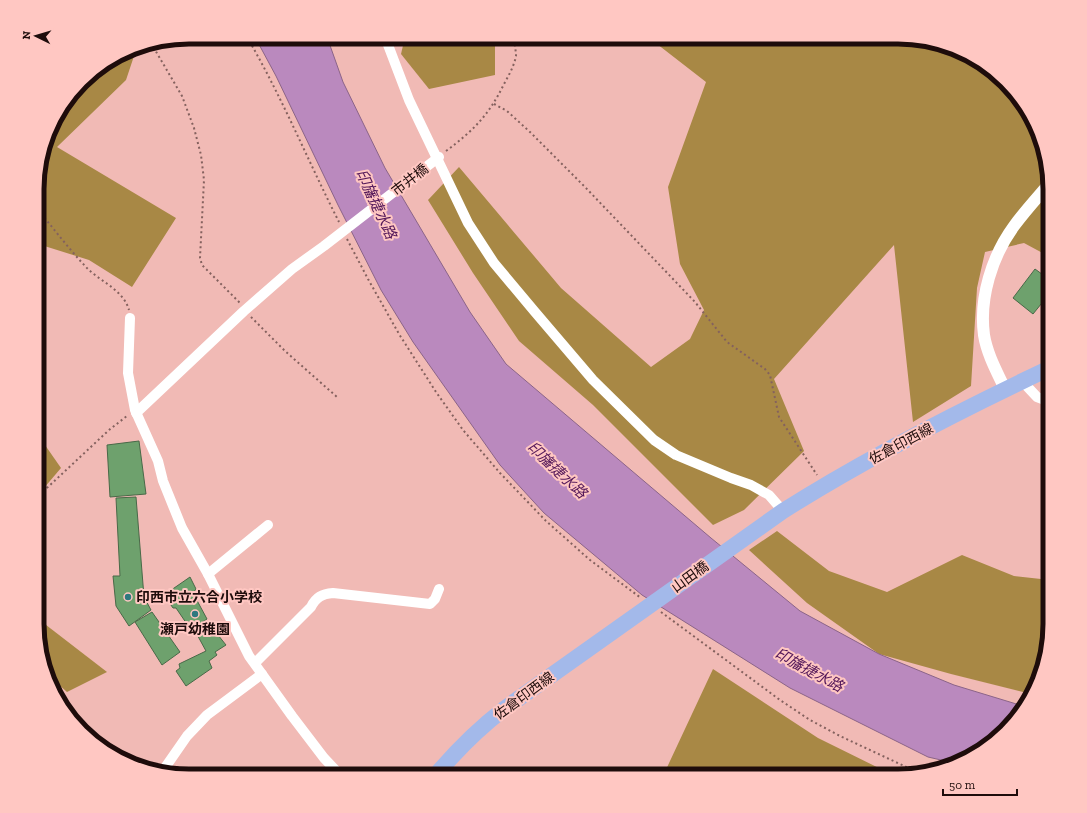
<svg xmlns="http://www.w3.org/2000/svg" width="1087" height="813" viewBox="0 0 1087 813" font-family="'Zilla Slab','Noto Sans JP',serif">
<rect width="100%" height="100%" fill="#f1bab5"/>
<!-- forest -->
<g fill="#a88845">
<path d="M405 37H495V75L429 89 401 54Z"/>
<path d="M648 37H908L956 48 998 75 1034 122 1050 189V257L1024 243 985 252 977 288 971 386 913 422 894 245 774 379 804 451 744 510 713 525 593 405 519 341 473 273 428 200 459 167 561 288 651 367 690 339 704 310 680 264 668 187 706 82Z"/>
<path d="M137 47 126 80 57 147 176 218 132 287 89 260 38 244V169L57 113 89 75Z"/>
<path d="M38 435 61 468 38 495Z"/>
<path d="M777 531 829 571 887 592 962 555 1014 576 1050 580V634L1038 682 1031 694 951 674 879 654 807 603 749 550Z"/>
<path d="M37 618 107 672 67 692 49 676 37 634Z"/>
<path d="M713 669 818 738 895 776H663Z"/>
</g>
<!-- water -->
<path fill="#ba89be" stroke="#8b6488" d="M255 37H327L343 82 385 168 470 312 506 364 711 538 800 611 879 654 954 685 1023 706 1012 724 965 760 954 763 928 757 790 688 642 595 544 513 500 465 413 342 381 290 338 205 276 76Z"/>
<!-- building -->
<g fill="#6ea16d" stroke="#496948">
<path d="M1035 269 1050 280V293L1033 314 1013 298Z"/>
<path d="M139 441 146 494 110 497 107 445Z"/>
<path d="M136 497 144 597 151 610 129 626 116 606 113 576H120L116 498Z"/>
<path d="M190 577 196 589 193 593 207 619 191 630 176 608H173L164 595Z"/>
<path d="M152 612 180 652 162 665 135 622Z"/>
<path d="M210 625 226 645 215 652 217 655 209 661 212 668 186 686 176 671 180 668 179 664 206 651 194 629 198 626 201 630Z"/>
</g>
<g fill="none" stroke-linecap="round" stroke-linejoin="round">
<!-- path -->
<g stroke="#84615e" stroke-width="2" stroke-dasharray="2 3" stroke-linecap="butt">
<path d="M247 37C282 97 308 161 339 222"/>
<path d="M151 43 182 96 194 128 201 155 204 180 200 258 202 265 240 303"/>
<path d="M494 104 507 111 530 132 585 187 695 302 727 342 765 369 770 375 779 417 817 475"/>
<path d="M446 151C473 131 489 115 504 84 509 75 514 66 516 56 516 50 514 43 514 37"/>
<path d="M38 210C54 229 69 249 86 267 100 282 123 289 129 310"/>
<path d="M347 239 368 279 399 334 436 392 463 430 500 473 546 521 590 560 641 598"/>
<path d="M251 317 285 351 337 397"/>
<path d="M38 493 48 487 109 430 127 416"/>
<path d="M661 612 780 700 810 720 840 736 917 772"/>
</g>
<!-- minor -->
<g stroke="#fff" stroke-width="10">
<path d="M385 37 409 100 468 223 494 263 535 312 593 380 654 440 676 455 731 478 751 485 769 495 783 511"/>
<path d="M130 318 128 373 135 410 158 461 163 481 182 528 208 574 249 656 292 716 324 758 341 776"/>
<path d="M1022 381 1037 397 1050 402"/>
<path d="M136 413 244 311 292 269 324 246 439 157"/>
<path d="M208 574 268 525"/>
<path d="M255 663 311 607C316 597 322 594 333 593L430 604 435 599 439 589"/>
<path d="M162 772 187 736 207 715 262 674"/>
</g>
<!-- tertiary -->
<path stroke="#fff" stroke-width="12" d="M1005 389C997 372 987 354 984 335 979 298 992 256 1014 226 1025 211 1037 198 1049 184"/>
<!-- primary -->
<path stroke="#a3b9ea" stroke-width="16" d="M435 776C456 751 478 729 504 709L783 511C868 457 959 411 1050 368"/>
</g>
<!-- markers -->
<g fill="#2f787f" stroke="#ffc7c2" stroke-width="1.5">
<circle cx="128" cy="597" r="4"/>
<circle cx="195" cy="614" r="4"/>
</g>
<g text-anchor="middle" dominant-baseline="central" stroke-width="4" stroke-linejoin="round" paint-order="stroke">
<!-- street labels -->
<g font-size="14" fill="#1e0c0b" stroke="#ffc7c2">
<text transform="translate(410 180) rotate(-38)">市井橋</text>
<text transform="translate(901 444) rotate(-28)">佐倉印西線</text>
<text transform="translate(690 577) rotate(-36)">山田橋</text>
<text transform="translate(524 696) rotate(-36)">佐倉印西線</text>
</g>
<!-- poi labels -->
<g font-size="14" font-weight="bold" fill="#1e0c0b" stroke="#ffc7c2" text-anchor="start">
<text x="136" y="597">印西市立六合小学校</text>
<text x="195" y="629" text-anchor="middle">瀬戸幼稚園</text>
</g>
<!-- water labels -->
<g font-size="15" font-style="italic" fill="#531759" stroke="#ffc7c2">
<text transform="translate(376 204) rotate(65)">印旛捷水路</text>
<text transform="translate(557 470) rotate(43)">印旛捷水路</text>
<text transform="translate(809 670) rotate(28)">印旛捷水路</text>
</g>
</g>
<!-- crop -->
<path d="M0 0H1087V813H0ZM189 44H898A145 145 0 0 1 1043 189V624A145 145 0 0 1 898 769H189A145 145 0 0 1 44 624V189A145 145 0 0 1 189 44Z" fill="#ffc7c2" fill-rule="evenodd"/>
<path fill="none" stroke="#1e0c0b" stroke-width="5" d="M189 44H898A145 145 0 0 1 1043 189V624A145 145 0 0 1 898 769H189A145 145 0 0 1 44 624V189A145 145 0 0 1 189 44Z"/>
<!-- north arrow -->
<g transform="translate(36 36) rotate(275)" stroke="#ffc7c2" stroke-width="3" paint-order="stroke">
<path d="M0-3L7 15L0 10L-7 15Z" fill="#1e0c0b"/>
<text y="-6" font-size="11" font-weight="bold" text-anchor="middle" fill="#1e0c0b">N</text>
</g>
<!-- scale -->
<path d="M943 789v6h74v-6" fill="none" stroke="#1e0c0b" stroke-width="2"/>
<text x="949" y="789" font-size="12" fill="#1e0c0b" stroke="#ffc7c2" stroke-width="3" paint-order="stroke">50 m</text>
</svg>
